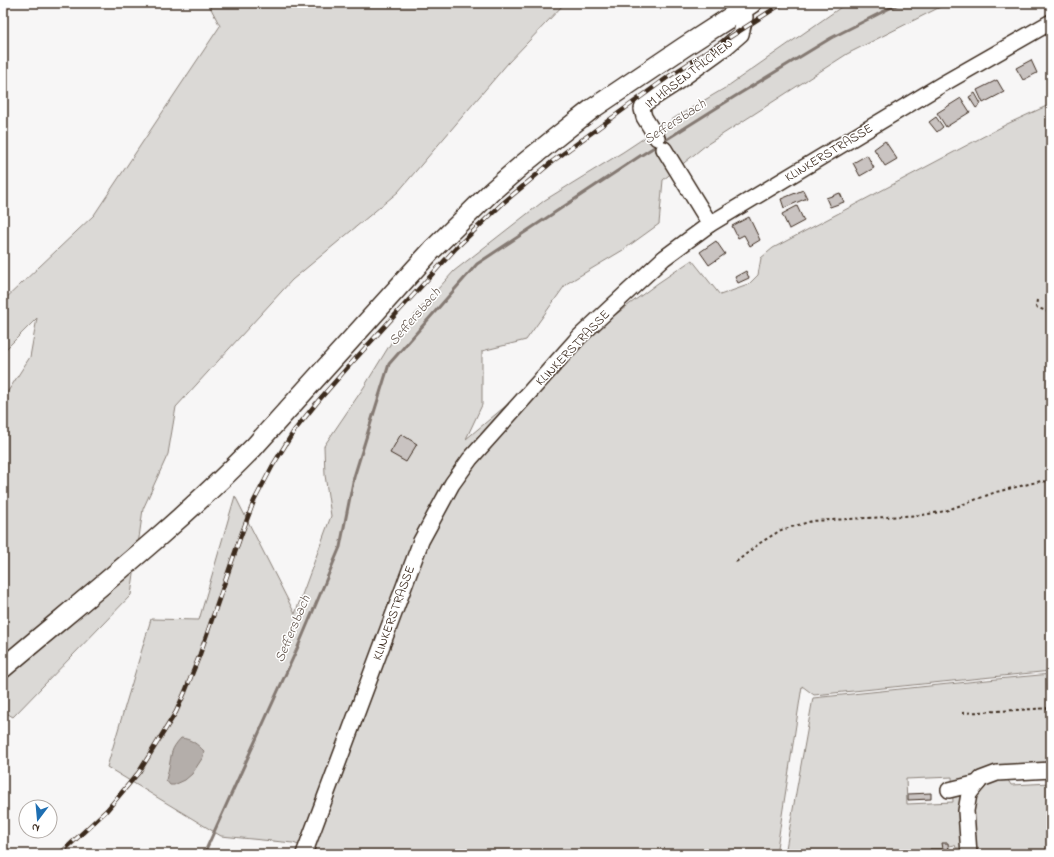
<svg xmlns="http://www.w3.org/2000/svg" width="1054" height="857" viewBox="0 0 1054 857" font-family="'Indie Flower',sans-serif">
<rect width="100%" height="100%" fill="#f7f6f6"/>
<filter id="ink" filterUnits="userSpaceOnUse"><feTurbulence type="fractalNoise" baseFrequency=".025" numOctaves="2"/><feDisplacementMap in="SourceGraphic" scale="8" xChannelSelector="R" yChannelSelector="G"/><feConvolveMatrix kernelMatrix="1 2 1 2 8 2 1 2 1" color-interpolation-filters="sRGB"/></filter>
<g filter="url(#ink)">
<!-- green -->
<g fill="#dbd9d6" stroke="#8b827a" fill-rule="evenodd">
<path d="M208 3H565L508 63 398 192 292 280 176 407 168 454 143 509 131 595 13 717 3 711V399L30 357 37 318 3 352V301L94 215 220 26Z"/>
<path d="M847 3H948L847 54 706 145 663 180 659 224 623 250 566 284 526 340 482 351V405L466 439 615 315 658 283 692 260 720 295 748 285 758 275 761 258 773 248 1007 124 1051 104V671L814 695 802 686 776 854H311L313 850 293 843 221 836 107 767 151 619 199 620 235 496 295 614 331 516 325 475 324 446 364 387 394 338 454 271 545 200 623 152 676 117 725 88Z"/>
<path d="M1051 674V774L1006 777 1011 785 1051 783V854H964V848H956L955 845 949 846 950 854H785L813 698 997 679ZM952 777 953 802 907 804 906 779Z"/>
</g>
<!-- water -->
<path fill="#b4aeaa" stroke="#847972" d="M181 738C191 739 197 744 204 751L203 757 192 774 185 780 174 785H170L166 780C167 776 168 772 169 767 172 753 170 750 181 738Z"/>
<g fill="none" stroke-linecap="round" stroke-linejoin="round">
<!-- stream -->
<path stroke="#847972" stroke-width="3" d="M204 854 297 649 340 547 354 477 389 364 477 264 640 156 734 97 831 38 900 3"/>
</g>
<!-- building -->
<g fill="#c9c3c1" stroke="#3b2a1e">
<path d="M1031 60 1037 73 1023 80 1016 68Z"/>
<path d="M997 80 1004 92 983 103 977 90Z"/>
<path d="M975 93 981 104 976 108 969 97Z"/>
<path d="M961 98 970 112 946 127 937 113Z"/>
<path d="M936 117 943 127 937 132 929 122Z"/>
<path d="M885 141 897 159 885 166 874 149Z"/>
<path d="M867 155 874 168 860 176 853 163Z"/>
<path d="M803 190 807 198 784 208 781 199Z"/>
<path d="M840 193 844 202 830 207 826 198Z"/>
<path d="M797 206 804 221 789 229 782 214Z"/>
<path d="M749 217 760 240 750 246 744 235 738 238 732 226Z"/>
<path d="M716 241 725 254 709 265 700 252Z"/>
<path d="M746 271 749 278 738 283 735 277Z"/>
<path d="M401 434 417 444 406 462 390 453Z"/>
<path d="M931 793V799L908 800V794Z"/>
<path d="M942 843H948L949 854H930V849H943Z"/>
</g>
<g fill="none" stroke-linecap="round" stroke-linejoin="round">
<!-- minor casing -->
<g stroke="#3b2a1e" stroke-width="18">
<g id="minor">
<path d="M657 138 644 117 642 109 644 104 672 86 726 47 741 34 745 17 744 8"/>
<path d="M664 149 710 224"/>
<path d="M949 790 978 783"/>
<path d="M304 854 421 541 452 484 470 459 579 337 664 258 710 224 941 85 1051 22"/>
<path d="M969 854 966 811 969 794 981 779 997 773 1051 770"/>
</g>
</g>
<!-- major casing -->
<g stroke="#3b2a1e" stroke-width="22">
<path id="major" d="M3 668C88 596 176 527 254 447L432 250 491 192 522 165 559 135 592 109 684 47 752 3"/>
</g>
<!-- path -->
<g stroke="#3b2a1e" stroke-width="2" stroke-dasharray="3 3" stroke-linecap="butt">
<path d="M1037 300 1036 307 1051 313"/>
<path d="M736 562 760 543 781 530 812 521 923 515 945 511 996 492 1041 481 1051 482"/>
<path d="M962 713 1051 708"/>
</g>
<!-- minor -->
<use href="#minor" stroke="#fff" stroke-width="15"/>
<!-- major -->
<use href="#major" stroke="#fff" stroke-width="19"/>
<!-- rail casing -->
<g stroke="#3b2a1e" stroke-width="4.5">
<path id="rail" d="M60 854 107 810 139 772 176 712 185 692 200 654 240 538 254 501 273 465 294 431 319 400 347 368 456 248 503 203 553 161 668 77 783 3"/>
</g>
<!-- rail -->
<use href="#rail" stroke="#fff" stroke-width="3" stroke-dasharray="9" stroke-linecap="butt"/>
</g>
</g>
<g text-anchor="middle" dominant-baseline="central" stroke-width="3" stroke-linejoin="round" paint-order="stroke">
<!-- street labels -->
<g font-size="13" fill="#3b2a1e" stroke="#fff">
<text transform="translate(689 74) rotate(-37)">IM HASENTÄLCHEN</text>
<text transform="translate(829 153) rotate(-31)">KLINKERSTRASSE</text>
<text transform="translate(573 348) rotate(-46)">KLINKERSTRASSE</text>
<text transform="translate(394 613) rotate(-70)">KLINKERSTRASSE</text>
</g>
<!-- water labels -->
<g font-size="14" font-style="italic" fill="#65584f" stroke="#fff">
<text transform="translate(675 122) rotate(-33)">Seffersbach</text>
<text transform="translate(415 317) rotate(-49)">Seffersbach</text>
<text transform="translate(293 629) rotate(-67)">Seffersbach</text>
</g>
</g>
<!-- margin -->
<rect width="1054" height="857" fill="none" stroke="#fff" stroke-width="16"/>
<rect x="8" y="8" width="1038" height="841" fill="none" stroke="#3b2a1e" stroke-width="1.5" filter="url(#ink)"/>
<!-- north arrow -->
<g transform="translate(38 819) rotate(196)"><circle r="19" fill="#ffffff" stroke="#b1aaa5"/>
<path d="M0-3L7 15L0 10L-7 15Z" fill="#1f6fb2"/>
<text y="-6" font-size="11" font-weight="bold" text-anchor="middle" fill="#3b2a1e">N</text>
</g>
</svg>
